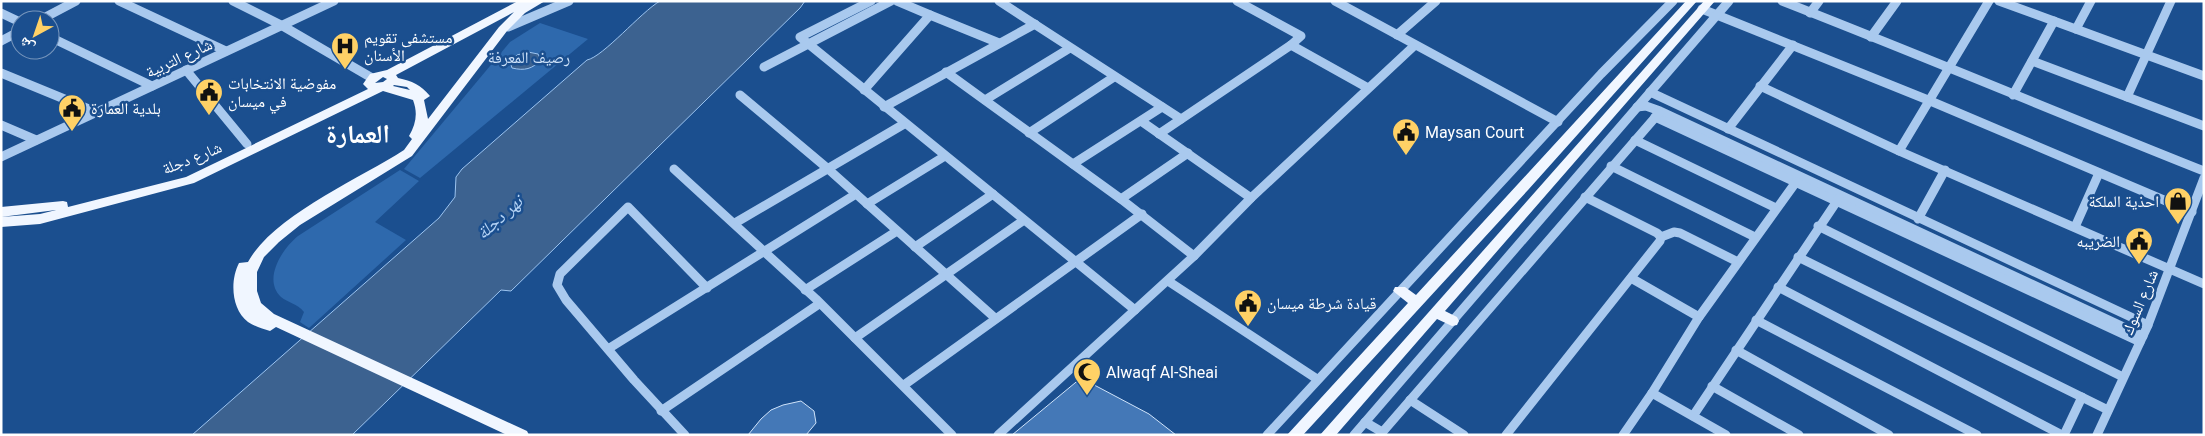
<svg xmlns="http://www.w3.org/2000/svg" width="2205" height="436" viewBox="0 0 2205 436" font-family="Roboto,'Noto Naskh Arabic',sans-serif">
<rect width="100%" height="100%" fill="#1b4f8f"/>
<!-- green -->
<g fill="#2e69ad">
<path d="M540 23 588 39 420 178 404 169 510 42Z"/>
<path d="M400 170 419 181 375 222 406 240 309 328 300 322 304 312C297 303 288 303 281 297 262 279 283 248 298 236Z"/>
</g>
<!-- water -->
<g fill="#3c6290" stroke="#9cc4f0">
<path d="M660 1H805L800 8 511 291 501 290 352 435H192L439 218 455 197 456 177 462 169 587 60C603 57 641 12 660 1Z"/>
<path d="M528 52 538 54 541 60C532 69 525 71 512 68L510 62 517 55Z"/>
</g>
<!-- building -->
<g fill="#4478b7" stroke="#cfe3fa">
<path d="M1081 378 1149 414 1176 435H1012Z"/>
<path d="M801 401 814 411 816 423 806 435H748L761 419 771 410 783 405Z"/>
</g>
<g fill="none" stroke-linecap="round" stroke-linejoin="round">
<!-- minor -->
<g stroke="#a9c9ee" stroke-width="9">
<path d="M119 1 226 51"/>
<path d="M233 1 281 25 372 78"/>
<path d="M871 1 800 37 1135 310"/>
<path d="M999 1 1181 119"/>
<path d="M1335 1 1558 122"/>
<path d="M1782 1C1923 56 2063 115 2204 171"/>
<path d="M1999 1 2204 76"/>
<path d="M1702 9 1928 100 2192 212"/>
<path d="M1 13 20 22"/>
<path d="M1810 13 1819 1"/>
<path d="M930 15 999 43"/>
<path d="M40 20 76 1"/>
<path d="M508 27 569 1"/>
<path d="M2076 29 2091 1"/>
<path d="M1397 35 1436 1"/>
<path d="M50 37 152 86"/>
<path d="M1871 37 1897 1"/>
<path d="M1 41 20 31"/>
<path d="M1291 45 1368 88"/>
<path d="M2032 61 2204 126"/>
<path d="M764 67 891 1"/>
<path d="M186 70 247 144"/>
<path d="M946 72 1121 199 1194 256"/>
<path d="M1 73 96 112"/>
<path d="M1760 86 1899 151 2204 284"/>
<path d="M864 90 930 15 897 1"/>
<path d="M1650 92 2148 325"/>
<path d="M740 95 827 168 995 318"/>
<path d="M2013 95 2054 21"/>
<path d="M2127 97 2171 1"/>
<path d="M985 100 1070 48"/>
<path d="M884 107 1035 24"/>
<path d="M1637 107 1646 106 1660 111 2143 336"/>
<path d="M1655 117 2140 342"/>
<path d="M1141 121 1251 198"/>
<path d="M1 125 36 140"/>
<path d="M1728 129 1793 45"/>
<path d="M1029 133 1114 77"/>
<path d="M1159 134 1291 45 1301 36 1237 1"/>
<path d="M1635 140 1776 208"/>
<path d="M1899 151 1989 1"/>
<path d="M1 157 334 1"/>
<path d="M1073 164 1162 107"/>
<path d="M1611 166 1755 237"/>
<path d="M674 169 816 299 952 435"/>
<path d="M1121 199 1188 153"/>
<path d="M867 204 945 156"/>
<path d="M1918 219 1945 170"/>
<path d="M735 223 904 124"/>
<path d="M1818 226 2123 377"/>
<path d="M2075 227 2099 173"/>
<path d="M1661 237 1674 232 1680 233 1738 262"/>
<path d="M915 247 993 194"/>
<path d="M1798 257 2108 410"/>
<path d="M1631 278 1699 317"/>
<path d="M1168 281 1317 379"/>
<path d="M1778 287 2062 435"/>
<path d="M805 290 897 231"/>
<path d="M1756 320 1977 435"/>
<path d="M855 338 1024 220"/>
<path d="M608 349 856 194"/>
<path d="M1736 350 1889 435"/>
<path d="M904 385 1142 214"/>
<path d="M1712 386 1799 435"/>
<path d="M1652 393 1726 435"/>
<path d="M1410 400 1464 435"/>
<path d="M661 411 819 304"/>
<path d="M1693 416 1839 198"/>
<path d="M1365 422 1382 432"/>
<path d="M685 435 634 380 566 300 557 285 560 274 628 207 707 288"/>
<path d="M998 435 1194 256 1251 198 1415 45"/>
<path d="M1267 435 1601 74 1673 1"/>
<path d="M1354 435 1729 1"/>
<path d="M1380 435 1659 113"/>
<path d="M1506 435 1660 241 1661 237 1657 233 1585 197"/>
<path d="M1623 435 1652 393 1699 317 1796 182"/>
<path d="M2064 435 2082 397"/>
<path d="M2097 435 2148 325 2204 178"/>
</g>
<!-- major -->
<g fill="#f0f6ff" fill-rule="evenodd">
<path d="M518 1H545L525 13 507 31 412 156 300 225 279 242 264 257 257 272V291L261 303 274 314 527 431 529 435H507L276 327 270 331C263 329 254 326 248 322 231 309 230 280 239 263L248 262C273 216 359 179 404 150L412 139 409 136C416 124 418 113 413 100L383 91 194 183 40 224 1 227V217L40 214 56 210 1 217V207L63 201 67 202 68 207 186 177 368 89 363 84 370 74 387 70ZM514 12 499 27 428 119 424 100 430 96C421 85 412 81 398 78L396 75ZM383 77 387 79 383 82 375 83ZM394 85 407 87 410 90 393 86Z"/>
<path d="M1686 1H1697L1528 190 1303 435H1287L1408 303 1393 291 1395 287H1405L1416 295Z"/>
<path d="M1704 1H1715L1445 311 1457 317 1459 321 1457 325 1452 326 1437 319 1336 435H1320Z"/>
</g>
</g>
<!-- icons -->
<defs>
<g id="hospital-pin" transform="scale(1.4375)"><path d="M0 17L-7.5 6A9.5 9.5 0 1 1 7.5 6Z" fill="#ffd166" stroke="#1b4f8f"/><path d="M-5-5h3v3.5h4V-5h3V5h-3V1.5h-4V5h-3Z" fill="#111"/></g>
<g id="civic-pin" transform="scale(1.4375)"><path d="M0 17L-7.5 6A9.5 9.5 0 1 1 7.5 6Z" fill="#ffd166" stroke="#1b4f8f"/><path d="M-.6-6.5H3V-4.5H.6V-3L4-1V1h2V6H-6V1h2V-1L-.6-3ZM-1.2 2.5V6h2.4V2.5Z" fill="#111"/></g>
<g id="shop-pin" transform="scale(1.4375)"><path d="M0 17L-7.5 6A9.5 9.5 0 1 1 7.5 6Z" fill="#ffd166" stroke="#1b4f8f"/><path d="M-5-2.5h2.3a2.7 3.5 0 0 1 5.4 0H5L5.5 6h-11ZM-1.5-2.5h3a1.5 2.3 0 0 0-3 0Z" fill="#111"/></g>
<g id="mosque-pin" transform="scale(1.4375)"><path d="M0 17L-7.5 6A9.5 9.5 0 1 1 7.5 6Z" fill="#ffd166" stroke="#1b4f8f"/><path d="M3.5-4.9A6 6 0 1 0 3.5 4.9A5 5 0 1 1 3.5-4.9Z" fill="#111"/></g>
</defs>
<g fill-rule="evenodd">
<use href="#hospital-pin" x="345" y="46"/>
<use href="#civic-pin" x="209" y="92"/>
<use href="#civic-pin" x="72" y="108"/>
<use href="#civic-pin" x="1406" y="132"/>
<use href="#shop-pin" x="2178" y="201"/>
<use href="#civic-pin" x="2139" y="241"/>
<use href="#civic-pin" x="1248" y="303"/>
<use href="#mosque-pin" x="1087" y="372"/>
</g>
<g text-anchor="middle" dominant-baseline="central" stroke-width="5" stroke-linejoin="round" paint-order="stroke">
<!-- poi labels -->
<g font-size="16" fill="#fff" stroke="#1b4f8f" text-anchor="start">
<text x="364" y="37">مستشفى تقويم<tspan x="364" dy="18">الأسنان</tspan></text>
<text x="228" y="83">مفوضية الانتخابات<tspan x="228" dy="18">في ميسان</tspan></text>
<text x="91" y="108">بلدية العمارة</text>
<text x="1425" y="132">Maysan Court</text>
<text x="2159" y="201" text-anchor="end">احذية الملكة</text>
<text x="2120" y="241" text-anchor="end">الضريبه</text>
<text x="1267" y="303">قيادة شرطة ميسان</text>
<text x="1106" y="372">Alwaqf Al-Sheai</text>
</g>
<!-- park labels -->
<g font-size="16" fill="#cfe3fa" stroke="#1b4f8f">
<text x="529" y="57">رصيف المعرفة</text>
</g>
<!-- street labels -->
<g font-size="16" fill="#fff" stroke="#1b4f8f">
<text transform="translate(179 58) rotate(-25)">شارع التربية</text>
<text transform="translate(192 158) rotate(-22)">شارع دجلة</text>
<text transform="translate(2140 302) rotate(-67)">شارع السوك</text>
</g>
<!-- water labels -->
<g font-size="18" font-style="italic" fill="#b5d3f5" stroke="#1b4f8f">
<text transform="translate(499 217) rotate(-42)">نهر دجلة</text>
</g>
<!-- town labels -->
<g font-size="26" font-weight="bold" fill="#fff" stroke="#1b4f8f">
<text x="358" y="134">العمارة</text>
</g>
</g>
<!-- border -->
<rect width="2205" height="436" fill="none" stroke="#ffffff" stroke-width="5"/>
<!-- north arrow -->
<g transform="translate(35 35) rotate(220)"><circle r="24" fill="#1b4f8f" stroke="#7695bc"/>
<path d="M0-4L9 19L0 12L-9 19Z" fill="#ffd166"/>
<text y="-8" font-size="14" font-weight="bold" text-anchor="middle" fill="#ffffff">ش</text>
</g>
</svg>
